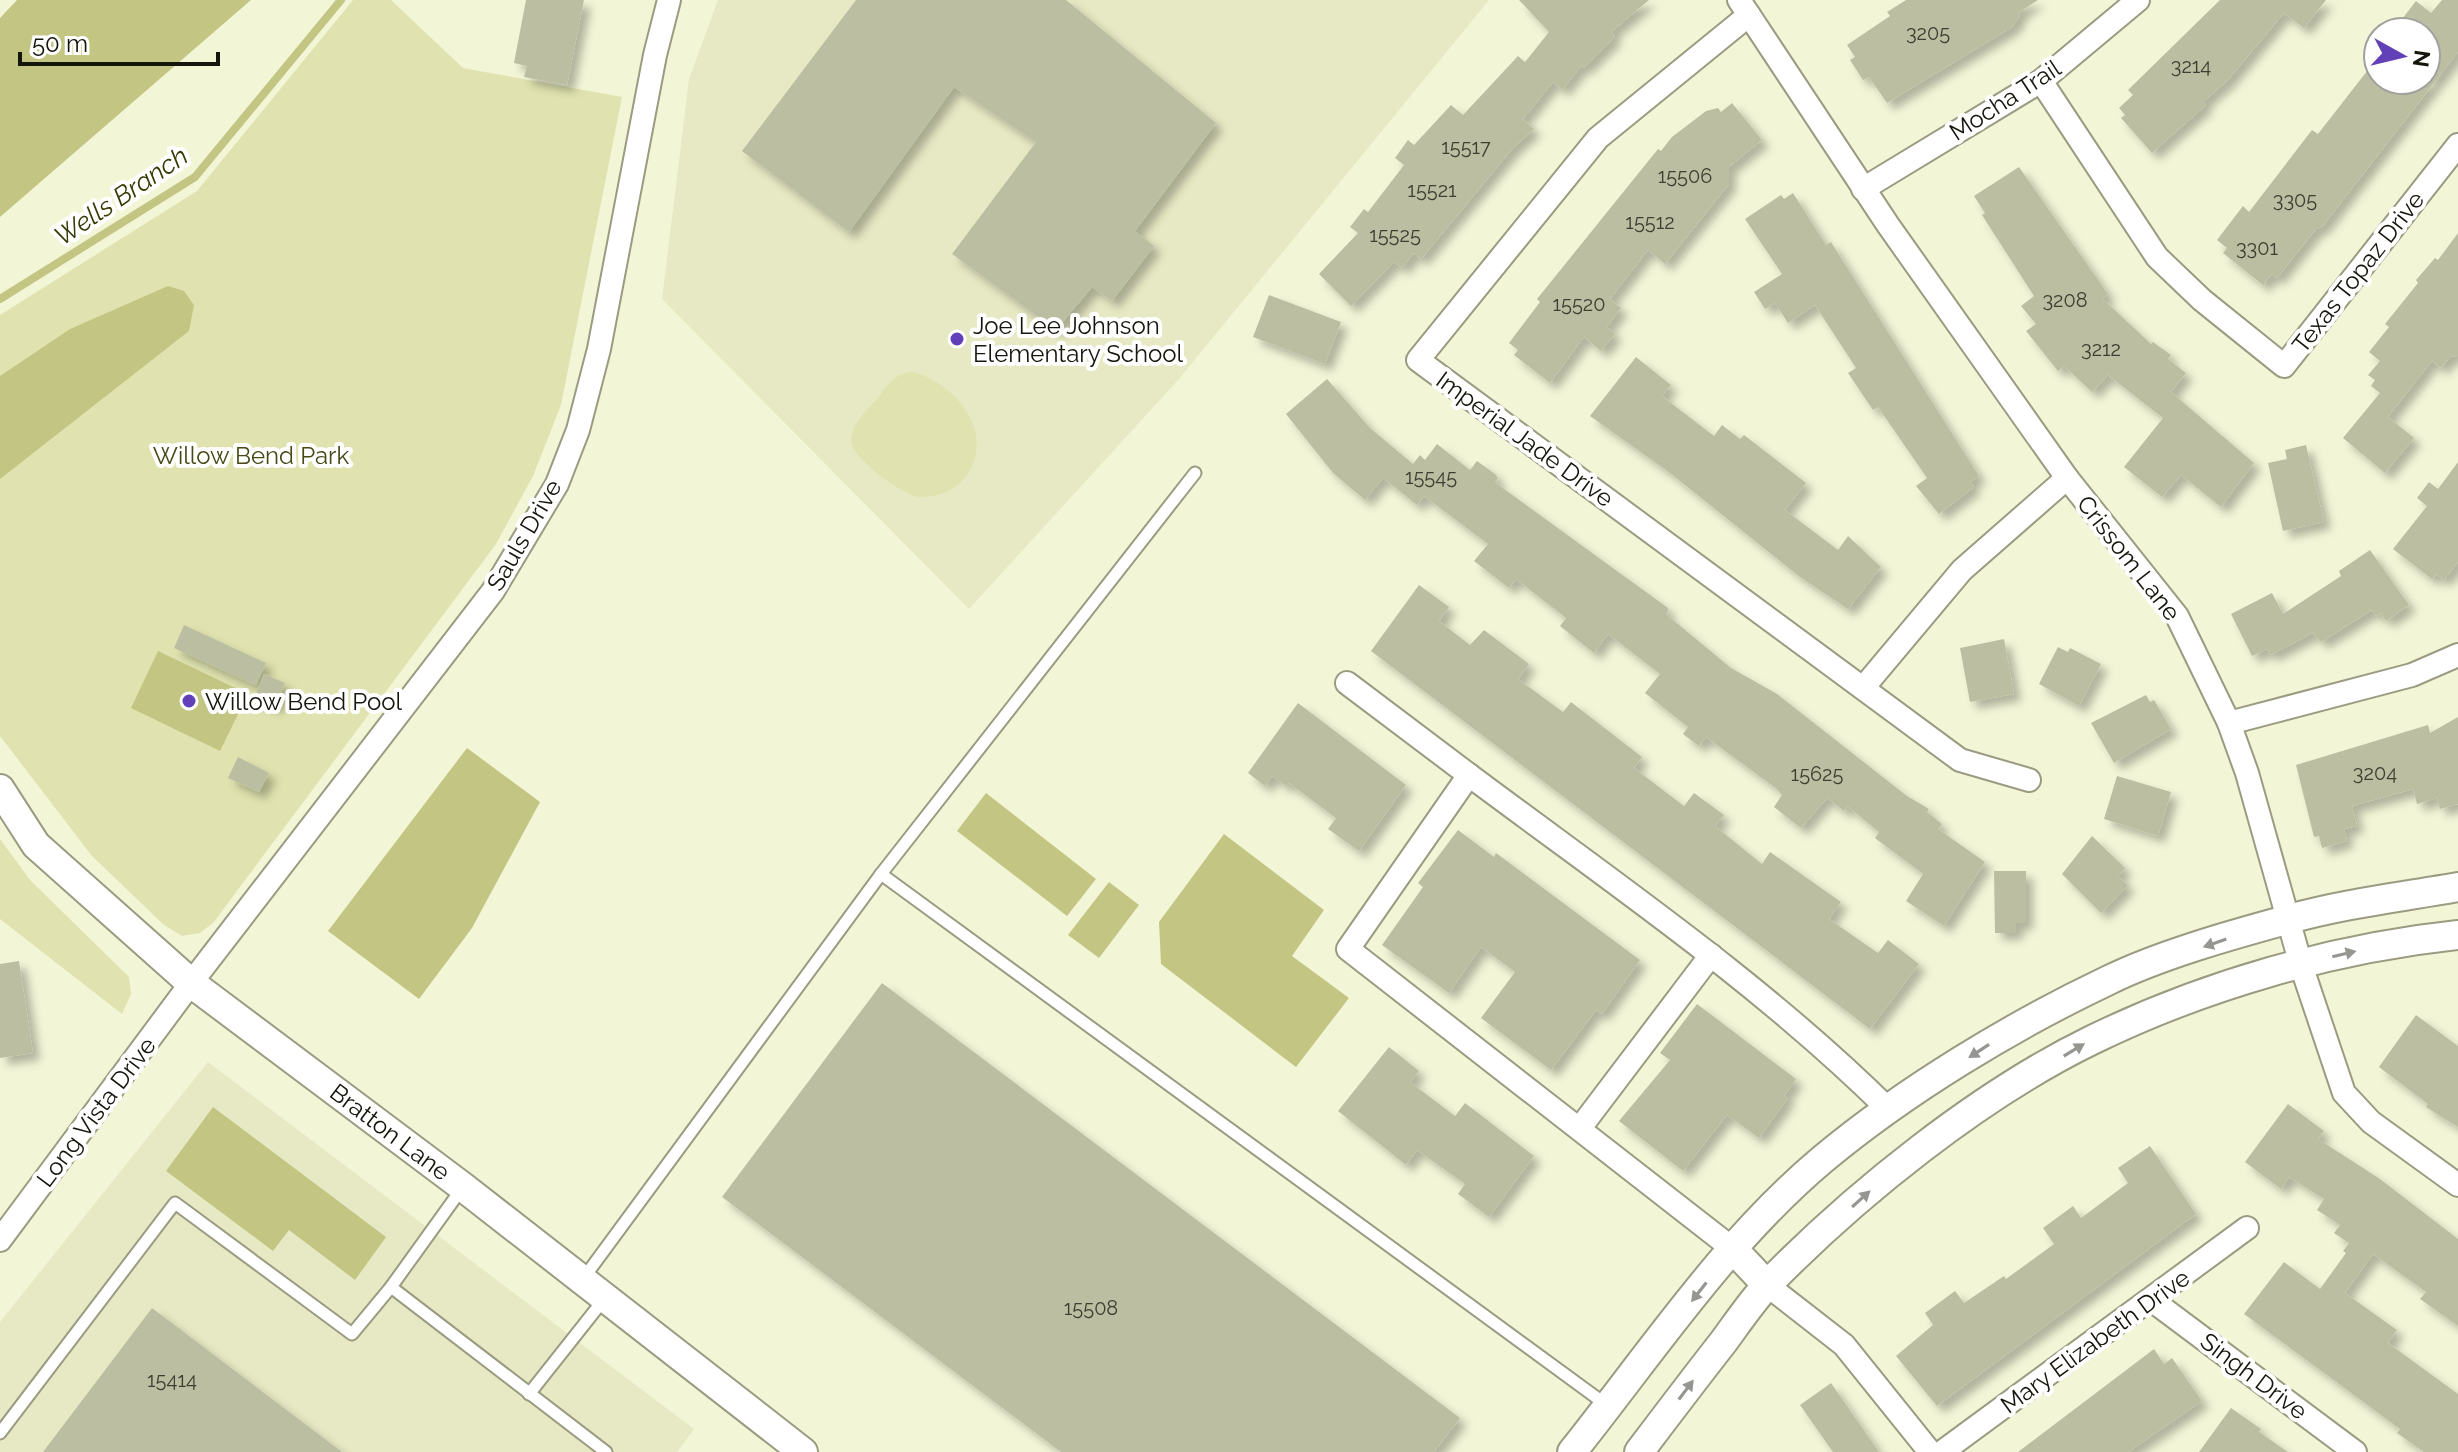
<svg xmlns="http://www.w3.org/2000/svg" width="2458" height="1452" viewBox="0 0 2458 1452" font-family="Raleway,sans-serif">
<defs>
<filter id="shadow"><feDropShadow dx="7" dy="7" stdDeviation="4" flood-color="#0004"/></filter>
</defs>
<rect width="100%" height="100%" fill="#f3f5d7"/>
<!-- built -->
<g fill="#e7e9c4">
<path d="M718 0H1489L1179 379 969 609 662 299 689 79Z"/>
<path d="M208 1062 694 1429 677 1452H0V1322Z"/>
</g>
<!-- green -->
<g fill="#e0e3af">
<path d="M353 0H391L463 68 622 97 561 405 533 476 496 544 213 923 200 933 182 936 164 925 92 856 0 736V315L197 191Z"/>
<path d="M913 372C960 384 1001 442 960 483 950 493 928 500 914 496 898 490 852 459 851 441 851 425 866 411 876 400 887 386 894 373 913 372Z"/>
<path d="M0 839 30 880 129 977 131 994 122 1014 0 919Z"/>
</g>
<!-- water -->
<g fill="#c3c683">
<path d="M17 0H251L0 217V18Z"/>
<path d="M168 286 184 291 194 305 189 331 0 479V376L70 329Z"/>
<path d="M158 651 248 694 220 751 131 708Z"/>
<path d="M467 748 540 802 472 928 419 999 328 931Z"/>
<path d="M986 793 1096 879 1067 916 957 831Z"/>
<path d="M1224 834 1324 910 1292 956 1349 998 1296 1067 1161 964 1159 922Z"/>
<path d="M1109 882 1139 905 1099 958 1068 935Z"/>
<path d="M213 1107 386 1237 355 1280 289 1230 273 1251 166 1171Z"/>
</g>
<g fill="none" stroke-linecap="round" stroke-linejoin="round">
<!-- stream -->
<path stroke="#c3c683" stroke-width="8" d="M0 299 195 177 341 0"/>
</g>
<!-- building -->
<g fill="#bcbea2" filter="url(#shadow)">
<path d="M526 0H584L567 85 524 77 527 66 514 63Z"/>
<path d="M856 0H1066L1216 123 1135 231 1154 246 1112 301 1092 287 1056 330 952 254 1036 142 954 87 849 232 742 151Z"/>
<path d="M1519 0H1649L1611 32 1615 37 1584 68 1582 65 1562 90 1553 82 1523 119 1534 129 1513 148 1421 259 1414 253 1402 268 1394 262 1351 306 1319 274 1358 233 1350 227 1364 209 1368 212 1404 165 1395 158 1408 140 1414 145 1451 105 1463 115 1518 56 1525 62 1549 32Z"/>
<path d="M1906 0H2038L2018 13 2020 16 2012 27 1887 103 1869 77 1863 80 1850 60 1855 57 1847 45 1890 16 1887 12Z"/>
<path d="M2220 0H2326L2304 28 2284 13 2228 80 2203 102 2206 105 2152 153 2121 118 2125 115 2119 108 2133 95 2128 90Z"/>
<path d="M2442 0H2458V52L2322 227 2316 229 2277 278 2272 274 2263 285 2223 253 2227 248 2217 240 2243 206 2249 212 2312 130 2318 134 2378 57V80H2426V32H2392L2416 1 2431 13Z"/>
<path d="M1732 103 1762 140 1729 167V184L1665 264 1648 250 1610 299 1621 308 1607 327 1615 334 1601 351 1584 337 1550 383 1514 355 1518 350 1509 343 1540 302 1537 299 1658 149 1661 151 1672 137 1706 111 1718 108 1721 112Z"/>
<path d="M2019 167 2108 294 2103 299 2151 344 2153 342 2171 355 2168 359 2186 373 2171 392 2254 463 2221 507 2181 475 2162 497 2124 467 2163 418 2108 375 2092 392 2064 366 2058 371 2026 331 2036 324 2021 306 2034 296 1982 215 1985 213 1974 196Z"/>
<path d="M1793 193 1826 245 1831 242 1979 476 1970 482 1974 487 1939 514 1916 486 1927 478 1878 407 1873 410 1848 373 1856 368 1815 305 1788 323 1775 303 1765 309 1754 292 1782 274 1745 219 1781 195 1784 199Z"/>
<path d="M2458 233V357L2451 356 2441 368 2432 361 2388 417 2414 438 2385 473 2343 438 2380 393 2371 386 2375 380 2368 375 2380 361 2369 352 2389 327 2385 324 2418 283 2416 280 2435 258 2438 260Z"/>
<path d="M1269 295 1341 322 1325 364 1253 337Z"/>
<path d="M1636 357 1671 385 1662 396 1714 436 1722 425 1740 439 1744 435 1806 483 1785 510 1838 550 1848 536 1881 567 1848 609 1800 577 1670 473 1590 416Z"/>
<path d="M1327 379 1370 428 1413 464 1420 455 1425 460 1437 444 1470 470 1477 461 1495 474 1498 478 1495 482 1500 486 1668 608 1667 615 1731 668 1777 694 1907 796 1929 809 1927 812 1942 824 1938 829 1985 862 1944 926 1906 901 1923 874 1875 838 1879 832 1847 806 1844 811 1827 798 1801 828 1774 807 1782 795 1777 789 1706 737 1699 746 1683 734 1688 727 1645 693 1660 674 1608 634 1594 653 1560 626 1566 618 1516 579 1509 588 1474 561 1488 544 1424 496 1417 505 1383 478 1365 500 1333 473 1286 414Z"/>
<path d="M2306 445 2324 522 2283 531 2268 463 2287 459 2285 450Z"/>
<path d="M2458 462V562L2444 580 2436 574 2432 579 2393 549 2427 506 2417 498 2429 482 2438 489Z"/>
<path d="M2370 550 2409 605 2386 621 2381 613 2376 616 2372 610 2321 642 2313 633 2270 655 2267 649 2252 656 2231 614 2272 593 2283 614 2341 576 2339 571Z"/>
<path d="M1419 585 1449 607 1439 621 1470 645 1484 630 1529 664 1518 679 1563 712 1571 702 1642 757 1634 768 1684 806 1694 793 1724 815 1715 826 1762 864 1770 852 1841 902 1829 919 1878 953 1888 940 1919 964 1870 1029 1371 651Z"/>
<path d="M184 625 266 663 256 685 174 648Z"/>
<path d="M2004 639 2014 694 1970 702 1960 648Z"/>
<path d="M2058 647 2068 652 2070 648 2101 664 2079 706 2039 684Z"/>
<path d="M264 674 285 683 275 707 254 698Z"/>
<path d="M2146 695 2150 702 2154 700 2171 729 2114 763 2091 723Z"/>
<path d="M1298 703 1406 785 1359 851 1328 829 1336 818 1289 783 1286 786 1272 776 1265 786 1248 773Z"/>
<path d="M2458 717V804L2440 809 2437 798 2417 804 2413 789 2352 806 2357 826 2344 829 2347 841 2322 848 2319 836 2314 837 2296 765 2428 725 2430 733Z"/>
<path d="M238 757 269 773 259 792 228 778Z"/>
<path d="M2117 776 2171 792 2158 836 2104 819Z"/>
<path d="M1458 830 1494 857 1496 853 1640 960 1602 1014 1596 1010 1551 1070 1481 1018 1515 972 1481 947 1449 993 1382 945 1423 887 1418 883Z"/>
<path d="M2092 836 2125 868 2118 876 2128 885 2101 913 2062 874Z"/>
<path d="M1994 871H2026V923H2016V933H1995Z"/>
<path d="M19 961 33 1053 0 1058V964Z"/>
<path d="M882 983 1460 1418 1434 1452H1061L722 1197Z"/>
<path d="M1697 1004 1796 1079 1784 1096 1788 1098 1759 1138 1727 1115 1683 1171 1619 1121 1670 1060 1660 1053Z"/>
<path d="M2416 1015 2458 1046V1127L2426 1107 2428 1104 2379 1067Z"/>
<path d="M1389 1047 1419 1071 1410 1082 1455 1116 1465 1103 1534 1156 1489 1217 1458 1194 1465 1184 1417 1150 1406 1165 1338 1111Z"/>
<path d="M2288 1104 2324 1131 2318 1139 2380 1179 2458 1239V1326L2420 1299 2426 1292 2373 1254 2345 1293 2397 1330 2388 1343 2458 1394V1452H2424L2397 1433 2400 1429 2244 1314 2284 1262 2320 1289 2346 1253 2343 1251 2349 1243 2334 1233 2340 1225 2317 1210 2324 1199 2289 1177 2281 1189 2245 1162Z"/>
<path d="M2150 1146 2196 1214 1937 1406 1896 1356 1933 1325 1925 1313 1955 1291 1964 1303 2004 1276 2006 1279 2054 1244 2043 1228 2073 1206 2081 1218 2128 1183 2118 1168Z"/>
<path d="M152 1308 342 1452H43Z"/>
<path d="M2154 1349 2164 1364 2172 1358 2202 1401 2128 1452H2018Z"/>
<path d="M1831 1383 1879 1452H1833L1800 1405Z"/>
<path d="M2231 1408 2261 1429 2259 1432 2288 1452H2199Z"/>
</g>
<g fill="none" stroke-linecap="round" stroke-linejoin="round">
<!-- service casing -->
<g stroke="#9a9b80" stroke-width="15">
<g id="service">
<path d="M881 874 1608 1406"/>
<path d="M463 1187 391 1287 606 1452"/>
<path d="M583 1279 881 874 1195 473"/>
<path d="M529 1394 605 1298"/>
<path d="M0 1433 175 1203 352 1334 391 1287"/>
</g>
</g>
<!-- minor casing -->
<g stroke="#9a9b80" stroke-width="26">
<g id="minor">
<path d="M1739 0 1888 225 2067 478 2177 616 2229 723 2247 773 2301 965 2344 1093 2371 1122 2458 1185"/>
<path d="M1749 15 1598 138 1418 360 1960 760 2029 780"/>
<path d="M2041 81 2157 257 2202 300 2284 366 2458 145"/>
<path d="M1863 189 2041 81 2138 0"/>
<path d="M1347 683 1469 775"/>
<path d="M1863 688 1962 570 2067 478"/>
<path d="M2229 723 2412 675 2458 655"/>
<path d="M1580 1128 1711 955"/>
<path d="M0 1240 191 983 493 591 557 484 578 430 599 349 655 55 669 0"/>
<path d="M1733 1249 1348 949 1469 775C1612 882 1762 984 1889 1110"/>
<path d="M1767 1285 1844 1345 1930 1452"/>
<path d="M2153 1301 2355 1452"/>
<path d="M1942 1452 2247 1228"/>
</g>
</g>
<!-- tertiary casing -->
<g stroke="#9a9b80" stroke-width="32">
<g id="tertiary">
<path d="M0 789 36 845 191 983 463 1187 803 1452"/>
<path d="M1733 1249 1767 1285"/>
<path d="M1572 1452C1651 1353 1725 1241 1823 1159 1906 1090 2012 1026 2109 980 2160 955 2231 935 2286 920 2342 904 2401 897 2458 887"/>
<path d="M1639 1452C1667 1415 1695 1378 1724 1341 1738 1322 1752 1301 1768 1284 1856 1194 1979 1095 2092 1040 2205 985 2334 948 2458 935"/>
</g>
</g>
<!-- service -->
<use href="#service" stroke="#fff" stroke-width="11"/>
<!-- minor -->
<use href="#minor" stroke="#fff" stroke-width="22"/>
<!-- tertiary -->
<use href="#tertiary" stroke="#fff" stroke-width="28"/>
</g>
<!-- one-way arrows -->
<defs><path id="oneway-solid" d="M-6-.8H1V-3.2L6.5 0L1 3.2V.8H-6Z" transform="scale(2)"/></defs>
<g fill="#959691">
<use href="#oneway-solid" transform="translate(2215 943) rotate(161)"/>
<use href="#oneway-solid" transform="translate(2344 954) rotate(-13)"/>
<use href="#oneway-solid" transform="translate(2074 1050) rotate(-31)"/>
<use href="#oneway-solid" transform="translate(1979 1051) rotate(147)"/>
<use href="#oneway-solid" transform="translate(1861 1199) rotate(-42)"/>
<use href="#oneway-solid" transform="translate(1699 1292) rotate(128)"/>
<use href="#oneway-solid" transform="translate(1686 1390) rotate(-53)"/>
</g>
<!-- markers -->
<g fill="#6140b8" stroke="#fff" stroke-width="3">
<circle cx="957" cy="339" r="8"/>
<circle cx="189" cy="701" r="8"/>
</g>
<g text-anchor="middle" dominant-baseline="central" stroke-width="8" stroke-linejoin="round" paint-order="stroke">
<!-- number labels -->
<g font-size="20" fill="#3e3f31">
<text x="1928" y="33">3205</text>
<text x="2191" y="66">3214</text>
<text x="1466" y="147">15517</text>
<text x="1685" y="176">15506</text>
<text x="1432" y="190">15521</text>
<text x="2295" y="200">3305</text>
<text x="1650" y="222">15512</text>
<text x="1395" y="235">15525</text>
<text x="2257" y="248">3301</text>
<text x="2065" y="300">3208</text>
<text x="1579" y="304">15520</text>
<text x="2101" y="349">3212</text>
<text x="1431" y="477">15545</text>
<text x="2375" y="773">3204</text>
<text x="1817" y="774">15625</text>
<text x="1091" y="1308">15508</text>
<text x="172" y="1380">15414</text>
</g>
<!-- street labels -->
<g font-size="24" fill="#14150b" stroke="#fff">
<text transform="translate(2005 100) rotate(-33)">Mocha Trail</text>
<text transform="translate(2358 272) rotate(-52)">Texas Topaz Drive</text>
<text transform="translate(1525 439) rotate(36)">Imperial Jade Drive</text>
<text transform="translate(524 535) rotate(-60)">Sauls Drive</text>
<text transform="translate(2129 558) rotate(52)">Crissom Lane</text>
<text transform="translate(96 1112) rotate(-53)">Long Vista Drive</text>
<text transform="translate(390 1132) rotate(37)">Bratton Lane</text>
<text transform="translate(2095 1341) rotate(-36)">Mary Elizabeth Drive</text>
<text transform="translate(2254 1376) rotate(37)">Singh Drive</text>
</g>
<!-- poi labels -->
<g font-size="24" fill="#14150b" stroke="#fff" text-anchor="start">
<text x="973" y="325">Joe Lee Johnson<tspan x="973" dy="28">Elementary School</tspan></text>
<text x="205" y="701">Willow Bend Pool</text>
</g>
<!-- park labels -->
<g font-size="24" fill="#484916" stroke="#fff">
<text x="251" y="455">Willow Bend Park</text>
</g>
<!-- water labels -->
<g font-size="26" font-style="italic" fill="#393a03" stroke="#fff">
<text transform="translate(121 196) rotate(-34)">Wells Branch</text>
</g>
</g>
<!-- north arrow -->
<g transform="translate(2402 56) rotate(98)"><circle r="38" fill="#ffffff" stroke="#a1a19d" stroke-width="2"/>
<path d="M0-6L14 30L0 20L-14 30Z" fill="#6140b8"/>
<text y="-12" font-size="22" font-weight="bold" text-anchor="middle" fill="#14150b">N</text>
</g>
<!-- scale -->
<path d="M20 52v12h198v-12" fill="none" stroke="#14150b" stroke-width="4"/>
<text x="32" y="52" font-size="24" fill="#14150b" stroke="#ffffff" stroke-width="6" paint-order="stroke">50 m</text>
</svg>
